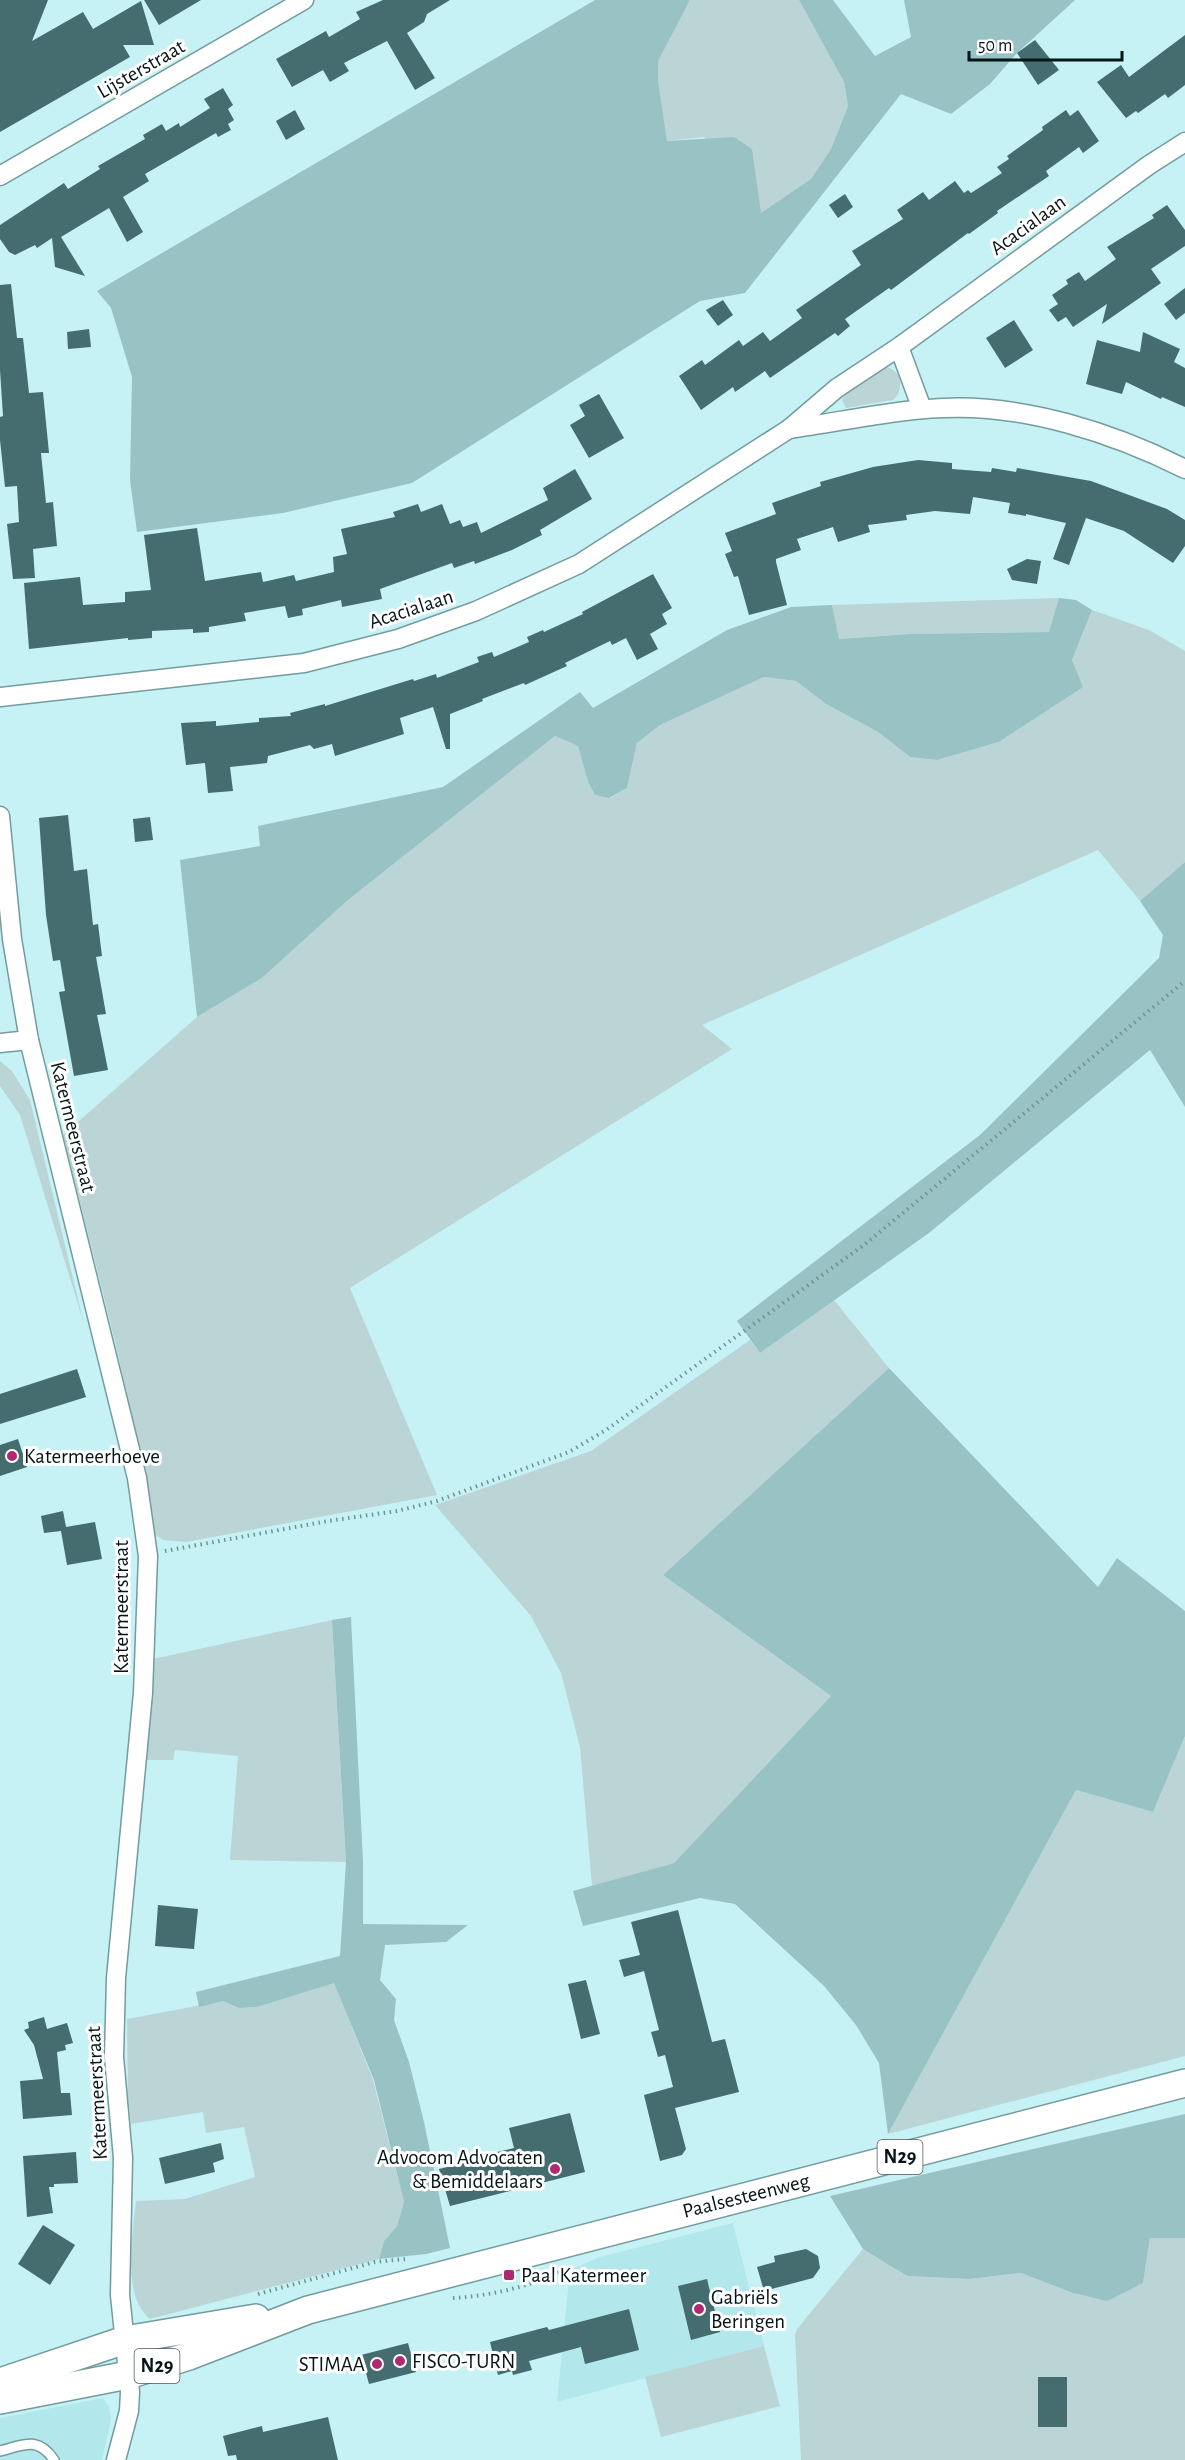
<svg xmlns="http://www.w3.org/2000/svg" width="1185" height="2460" viewBox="0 0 1185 2460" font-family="'Alegreya Sans',sans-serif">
<rect width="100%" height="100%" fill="#c6f2f5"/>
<!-- built -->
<g fill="#b2e7ec">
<path d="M733 2223 764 2346 557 2402 570 2270 600 2257Z"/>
<path d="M103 2398 109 2407 111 2419 102 2460H0V2418Z"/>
</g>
<!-- green -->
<g fill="#bbd5d7">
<path d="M690 0H799L844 82 848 106 831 149 811 179 761 214 704 137 667 141 657 81V61Z"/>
<path d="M882 367C901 366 906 389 893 400L846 408 842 400 845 393Z"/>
<path d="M1059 598 1050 632 909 634 838 639 832 605Z"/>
<path d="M1092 610 1149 630 1185 651V862L1140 901 1098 850 702 1025 732 1049 350 1288 437 1495 186 1542 163 1540 154 1534C133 1399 96 1268 63 1135L197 1017 262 978 348 900 555 736 578 746 588 782 595 795 610 798 627 788 637 743 660 725 764 677 796 681 826 704 878 732 910 757 937 760 999 742 1082 687 1072 660Z"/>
<path d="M0 1061 12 1071 30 1100 84 1324 20 1115 0 1086Z"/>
<path d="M834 1300 889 1368 663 1575 831 1696 674 1863 592 1886 580 1747 561 1673 531 1616 435 1505 591 1451 750 1340 760 1353Z"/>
<path d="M332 1620 346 1862 230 1860 238 1756 175 1750 173 1760H145L153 1659Z"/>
<path d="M1185 1736V2056L888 2134 1076 1790 1153 1812Z"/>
<path d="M334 1982 373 2080 404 2202 397 2226 384 2241 379 2259 150 2319C121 2296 133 2233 136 2201L185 2199 255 2177 244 2127 206 2133 203 2112 131 2124 128 2095 127 2019 223 2001 239 2008 257 2007Z"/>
<path d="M1150 2238H1185V2460H801L795 2335 797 2329 863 2249 907 2276 969 2279 1021 2273 1070 2292 1143 2283Z"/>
<path d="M764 2346 780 2406 661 2437 645 2377Z"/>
</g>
<!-- forest -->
<g fill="#99c2c5">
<path d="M595 0H690L658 61V81L667 141 734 137 752 149 761 213 811 179 831 149 848 106 844 82 799 0H833L875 56 911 37 904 0H1075L1017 53 990 84 951 114 901 94 745 293 700 301 412 483 283 513 137 532 130 480 132 377 111 308 97 291Z"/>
<path d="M1059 598 1076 600 1092 610 1072 660 1083 687 999 742 937 760 910 757 878 732 826 704 796 681 764 677 660 725 637 743 627 788 609 798 595 795 588 782 578 746 555 736 348 900 262 978 197 1017 180 860 260 846 258 826 443 787 580 692 593 708 727 630 791 607 832 605 839 639 909 634 1049 632Z"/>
<path d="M1185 862V1107L1150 1050 929 1233 760 1353 737 1321 980 1135 1159 958 1163 935 1140 901Z"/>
<path d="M889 1368 1098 1587 1117 1558 1185 1611V1736L1153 1812 1076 1790 888 2134 879 2063 856 2025 824 1986 735 1904 700 1898 583 1926 573 1891 674 1863 831 1696 663 1575Z"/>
<path d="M351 1617 363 1862V1924L468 1925 446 1942 385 1945 380 1980 396 1999 394 2020 409 2062 424 2122 450 2248 426 2254 379 2259 384 2241 397 2226 404 2202 374 2080 334 1983 257 2007 239 2008 223 2001 199 2007 196 1992 340 1956 346 1862 332 1620Z"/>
<path d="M1185 2114V2238H1150L1143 2283 1107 2301 1070 2292 1021 2273 969 2279 907 2276 863 2249 830 2196Z"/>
</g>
<!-- building -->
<g fill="#456c6f">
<path d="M0 0H48L32 41 83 12 93 29 141 1 154 45H123L130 57 0 132Z"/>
<path d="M144 0H201L159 25Z"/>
<path d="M383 0H450L427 14 424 22 407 33 435 78 415 90 387 41 344 63 349 71 330 82 323 70 292 87 276 59 326 31 329 37 360 19 356 12Z"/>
<path d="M1185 35V85L1168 98 1165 94 1138 113 1136 111 1126 118 1097 82 1121 65 1129 77Z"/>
<path d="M1035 40 1059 70 1038 85 1017 53Z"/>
<path d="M223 88 233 105 228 109 234 120 228 124 231 130 218 137 216 133 145 174 149 181 123 197 143 232 127 242 109 208 61 237 85 276 55 267 52 238 37 248 35 245 15 255 9 252 0 239V225L64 183 68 189 100 169 98 166 145 139 143 135 162 124 166 131 179 123 180 127 210 108 204 99Z"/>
<path d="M295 110 305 129 286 140 276 121Z"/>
<path d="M1066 110 1070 116 1078 110 1099 141 1083 153 1079 147 1046 171 1049 176 997 211 998 213 969 234 968 233 891 290 889 288 845 319 850 326 838 336 835 333 770 378 765 371 735 392 733 387 701 410 679 376 702 360 705 365 739 340 743 346 763 332 770 341 802 318 796 310 861 265 852 251 903 219 897 210 923 192 929 200 955 181 964 193 968 190 971 193 1002 173 997 167 1009 159 1007 156 1043 130 1042 127Z"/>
<path d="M845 194 853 207 838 218 829 205Z"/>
<path d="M1167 205 1185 230V246L1151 269 1161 283 1102 324 1107 304 1073 327 1066 317 1058 322 1049 310 1058 304 1052 295 1068 284 1066 280 1079 272 1085 281 1116 259 1107 247 1154 218 1152 215Z"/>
<path d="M11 284 17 338H23L29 393 43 392 49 453H41L46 503 53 502 57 546 33 549 35 578 13 579 7 524 19 522 17 486 5 487 0 440V417L3 416 0 370V285Z"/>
<path d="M1185 288V313L1176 320 1164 304Z"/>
<path d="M723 300 733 315 718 326 706 310Z"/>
<path d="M1014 320 1033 350 1005 368 986 338Z"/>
<path d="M89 329 91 347 68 349 67 332Z"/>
<path d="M1143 332 1180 349 1174 362 1185 368V407L1162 397 1161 399 1126 382 1122 394 1086 384 1097 340 1140 352Z"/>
<path d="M599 394 624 438 589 458 570 425 585 416 579 405Z"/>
<path d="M918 460 952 463V469L991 472 992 468 1016 472 1017 468 1091 481 1167 509 1185 520V546L1173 563 1124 531 1086 518 1069 565 1053 559 1066 523 1026 514V516L1008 513 1010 503 973 497 970 514 935 511 906 515 907 520 868 525 870 532 838 542 833 527 797 539 801 550 776 559V562L787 605 749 615 738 576 734 577 725 554 732 551 725 533 776 514 772 503 821 486 820 482 873 467Z"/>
<path d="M575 469 592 499 540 530 542 535 512 550 475 564 474 561 454 568 452 563 380 589 382 599 342 607 341 600 302 609 303 615 288 618 285 606 244 613 246 621 209 627V632L193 633V629L152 631V638L128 640V638L29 649 24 583 80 577 83 605 125 602V592L151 590 144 535 197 528 205 581 261 572 263 582 294 575 296 581 334 572 333 557 347 554 341 529 395 517 393 512 418 504 421 512 442 504 450 524 460 520 463 527 477 522 481 533 548 500 543 488Z"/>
<path d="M1027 559 1041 561 1037 584 1012 580 1007 569Z"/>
<path d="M653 574 672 608 662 614 667 624 650 634 658 649 637 660 626 638 612 645 610 641 565 663 567 666 525 685 524 683 482 699 483 701 450 714V749H446L433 707 400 718 404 734 335 756 332 744 314 749 310 745 268 756 267 763 230 767 233 791 208 793 205 763 186 765 181 723 216 721V726L259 722V718L291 716 290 713 325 704V706L413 679 414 681 436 674 437 678 479 662 477 657 492 652 494 657 529 642 527 637 543 630 544 632 583 614 582 612Z"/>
<path d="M68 815 74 871 87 869 93 925 98 924 102 956 96 957 106 1014 97 1015 108 1070 74 1076 59 992 65 991 60 960 53 961 46 915 39 818Z"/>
<path d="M150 817 153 840 135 842 133 819Z"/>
<path d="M77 1369 86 1397 0 1424V1394Z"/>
<path d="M18 1439 27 1467 0 1476V1445Z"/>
<path d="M63 1511 66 1527 95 1522 102 1559 67 1565 61 1531 44 1533 41 1516Z"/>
<path d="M158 1905 198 1909 194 1949 155 1946Z"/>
<path d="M678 1910 712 2042 725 2039 739 2092 675 2108 686 2149 682 2155 660 2161 644 2095 673 2087 665 2055 658 2057 651 2032 659 2030 644 1971 624 1977 619 1960 640 1955 631 1922Z"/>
<path d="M586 1980 600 2034 581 2039 568 1984Z"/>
<path d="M44 2017 47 2029 67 2023 73 2043 65 2045 66 2050 57 2052 61 2093H70L72 2115 23 2119 20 2081 43 2079 34 2045 24 2030 29 2028 28 2022Z"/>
<path d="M570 2113 585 2172 450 2206 439 2169 485 2158V2155L514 2148 509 2128Z"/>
<path d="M221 2143 224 2159 213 2163 215 2172 165 2184 159 2158Z"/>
<path d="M76 2152 78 2183 54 2184V2187H49L53 2213 27 2217 23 2156Z"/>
<path d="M43 2225 75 2245 50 2285 18 2264Z"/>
<path d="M806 2249 818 2256 820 2268 813 2278 764 2291 757 2267 775 2262 774 2256Z"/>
<path d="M707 2279 720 2332 691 2340 678 2286Z"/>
<path d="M629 2309 639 2350 585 2364 581 2347 529 2361 532 2370 513 2375 512 2371 498 2375 490 2342 547 2327 549 2330Z"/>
<path d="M408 2343 416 2372 369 2384 361 2355Z"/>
<rect x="1038" y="2377" width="29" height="50"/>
<path d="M328 2417 338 2460H237L236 2455 228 2456 223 2436 262 2426 263 2432Z"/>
</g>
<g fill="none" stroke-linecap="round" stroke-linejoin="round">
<!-- service casing -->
<g stroke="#739c9f" stroke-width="12">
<path id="service" d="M0 2451C24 2445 38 2436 54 2460"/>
</g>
<!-- minor casing -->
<g stroke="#739c9f" stroke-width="21">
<g id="minor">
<path d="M0 176 304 0"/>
<path d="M899 347 922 409"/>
<path d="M789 429C840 422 892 410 943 408 1024 404 1114 433 1185 469"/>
<path d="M0 697 304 663 398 639 476 611 579 564 789 429 837 388 899 347 1149 165 1185 142"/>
<path d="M0 816 12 939 29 1040 137 1478 148 1556 143 1693 116 1978 114 2057 123 2158 120 2295 130 2392 129 2411 116 2460"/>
<path d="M0 1043 29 1040"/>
</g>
</g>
<!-- primary casing -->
<g stroke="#739c9f" stroke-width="30">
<g id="primary">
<path d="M0 2382 125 2340 256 2318"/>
<path d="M0 2400 128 2375 189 2356 308 2310 1185 2083"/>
</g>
</g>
<!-- path -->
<g stroke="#729294" stroke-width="4" stroke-dasharray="1.5 4.5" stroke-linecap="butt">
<path d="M165 1551 328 1521 397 1511 437 1501 569 1452 606 1430 864 1245 1185 981"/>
<path d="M258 2294 375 2262 405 2259"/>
<path d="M453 2298C491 2296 532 2286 566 2269"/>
</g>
<!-- service -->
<use href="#service" stroke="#fff" stroke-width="9"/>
<!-- minor -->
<use href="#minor" stroke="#fff" stroke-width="18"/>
<!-- primary -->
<use href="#primary" stroke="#fff" stroke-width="27"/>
</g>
<!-- markers -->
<g fill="#ae2972" stroke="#fff" stroke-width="2">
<circle cx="12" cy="1456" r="6"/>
<circle cx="555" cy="2169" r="6"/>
<rect x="503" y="2269" width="12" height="12" rx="3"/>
<circle cx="699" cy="2309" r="6"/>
<circle cx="400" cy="2361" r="6"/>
<circle cx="377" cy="2364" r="6"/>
</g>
<g text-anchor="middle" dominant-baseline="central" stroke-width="6" stroke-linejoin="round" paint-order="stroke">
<!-- shield labels -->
<g fill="#fff" stroke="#505a5b" stroke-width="1.5">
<rect x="877.5" y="2140" width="45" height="34" rx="4.5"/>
<rect x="134.5" y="2349" width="45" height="34" rx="4.5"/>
</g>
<g font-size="20" font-weight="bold" fill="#051415">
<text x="900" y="2157">N29</text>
<text x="157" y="2366">N29</text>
</g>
<!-- street labels -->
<g font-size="21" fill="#051415" stroke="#fff">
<text transform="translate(141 69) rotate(-30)">Lijsterstraat</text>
<text transform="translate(1028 225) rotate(-36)">Acacialaan</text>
<text transform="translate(411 609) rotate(-18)">Acacialaan</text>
<text transform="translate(73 1127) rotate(76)">Katermeerstraat</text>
<text transform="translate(121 1607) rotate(-90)">Katermeerstraat</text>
<text transform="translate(97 2093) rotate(-93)">Katermeerstraat</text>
<text transform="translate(746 2196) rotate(-14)">Paalsesteenweg</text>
</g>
<!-- poi labels -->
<g font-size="21" fill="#051415" stroke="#fff" text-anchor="start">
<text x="24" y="1456">Katermeerhoeve</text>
<text x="543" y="2157" text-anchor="end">Advocom Advocaten<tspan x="543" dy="24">&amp; Bemiddelaars</tspan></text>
<text x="521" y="2275">Paal Katermeer</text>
<text x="711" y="2297">Gabriëls<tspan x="711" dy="24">Beringen</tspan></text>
<text x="412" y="2361">FISCO-TURN</text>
<text x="365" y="2364" text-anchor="end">STIMAA</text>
</g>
</g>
<!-- scale -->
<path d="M969 51v9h153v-9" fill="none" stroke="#051415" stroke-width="3"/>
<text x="978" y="51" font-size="18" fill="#051415" stroke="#ffffff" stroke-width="4.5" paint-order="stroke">50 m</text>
</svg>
